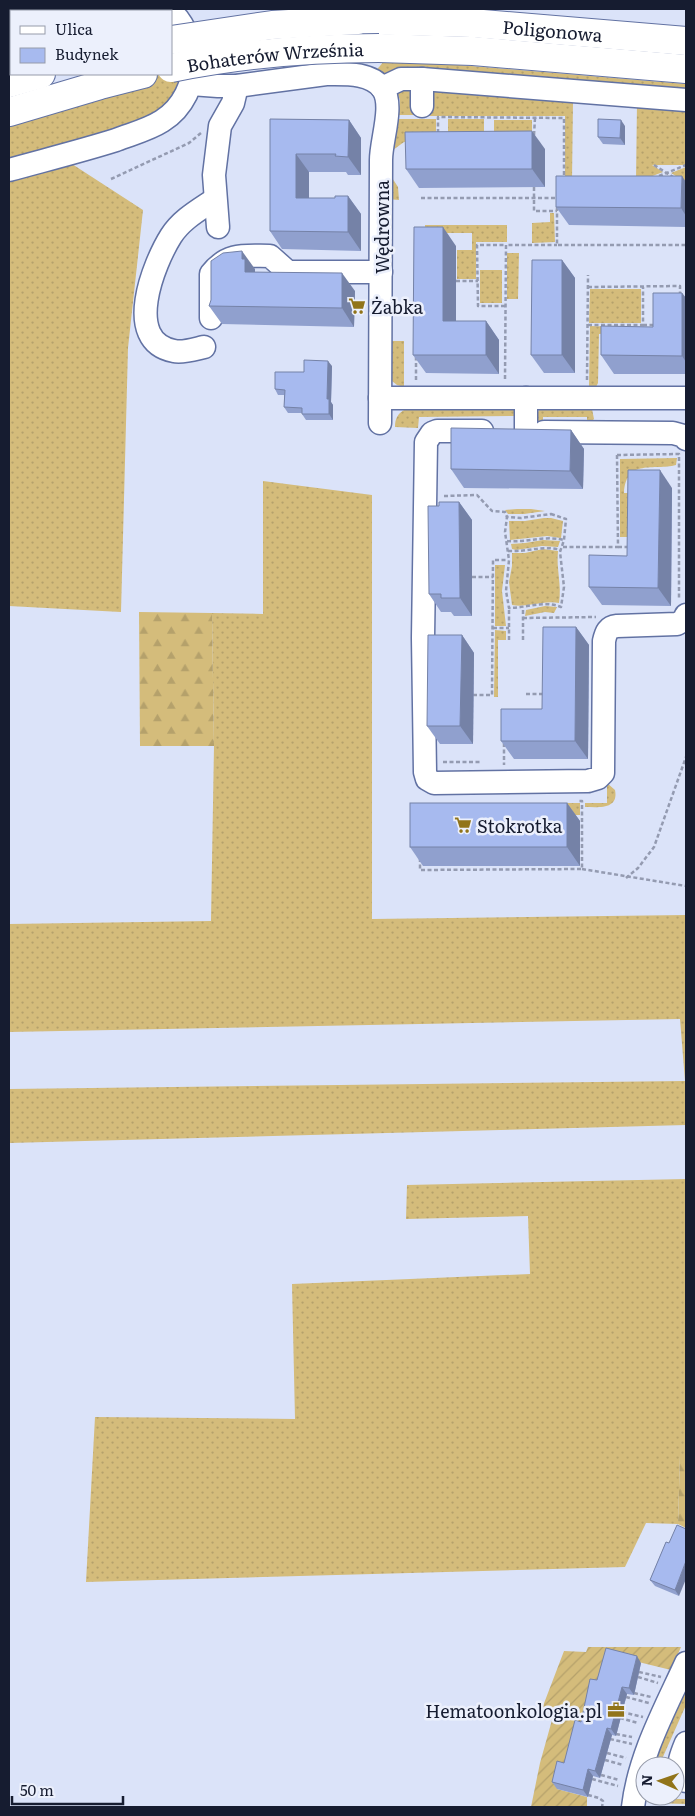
<svg xmlns="http://www.w3.org/2000/svg" width="695" height="1816" viewBox="0 0 695 1816" font-family="Literata,serif">
<defs>
<pattern id="grass-dots" width="8" height="8" patternUnits="userSpaceOnUse" patternTransform="scale(1.25)"><rect width="8" height="8" fill="#d4bc7b"/><path d="M2 2h.1M6 6h.1" fill="none" stroke="#b5a16b" stroke-width="1.8" stroke-linecap="round"/></pattern>
<pattern id="forest-firs" width="22" height="20" patternUnits="userSpaceOnUse" patternTransform="scale(1.25)"><rect width="22" height="20" fill="#d4bc7b"/><path d="M5 1l3.5 6h-7zM16 11l3.5 6h-7z" fill="#b5a16b"/></pattern>
<pattern id="garden-furrows" width="10" height="10" patternUnits="userSpaceOnUse" patternTransform="scale(1.25)"><rect width="10" height="10" fill="#d4bc7b"/><path d="M-1 1l2-2M0 10L10 0M9 11l2-2" fill="none" stroke="#b5a16b"/></pattern>
</defs>
<rect width="100%" height="100%" fill="#dbe3f9"/>
<!-- grass -->
<g fill="url(#grass-dots)">
<path d="M79 9H151L157 11H69Z"/>
<path d="M9 19H11V73L9 74Z"/>
<path d="M171 26 182 52 178 94 160 115 9 163V120L87 99 79 74H171Z"/>
<path d="M384 61 424 62 686 84V94L392 77 375 72Z"/>
<path d="M428 87 573 101 572 180 565 185V116H429Z"/>
<path d="M400 88H415L414 115H399L400 100 397 92Z"/>
<path d="M637 103 686 107V165H652L663 172 642 180H636Z"/>
<path d="M398 119H436V136L404 142 393 150 389 173 398 187 399 200 387 199 393 122H398Z"/>
<rect x="448" y="119" width="36" height="14"/>
<path d="M494 120H532V133L494 132Z"/>
<path d="M72 164 143 210 128 348 121 612 9 606V182Z"/>
<path d="M686 167V189L684 181 671 173Z"/>
<path d="M550 213H554L555 242 532 243V223L550 222Z"/>
<path d="M425 225H507V242H476V279H457V250H472V233H425Z"/>
<path d="M507 253H519L518 299H507Z"/>
<rect x="480" y="270" width="22" height="33"/>
<path d="M590 289H641V323H589Z"/>
<path d="M590 326 627 327 614 333 599 334 598 383 596 387H589Z"/>
<path d="M386 341H404V387L397 385 392 381Z"/>
<path d="M406 409H516L518 416 419 417 418 428 395 427C395 418 398 413 406 409Z"/>
<path d="M540 409H592L594 419 591 422 587 423V417H543V423L538 421 536 415Z"/>
<path d="M677 458 676 465C654 471 626 458 624 493H641V537H620V459Z"/>
<path d="M263 481 372 495V919L686 915V1125L9 1143V1089L685 1081 680 1019 9 1032V924L211 921 214 746 212 613 263 614Z"/>
<path d="M517 509H531L545 511 524 514H508L505 510Z"/>
<path d="M544 518H551L563 521 561 538 547 536 510 540 509 521H525Z"/>
<path d="M543 540 560 541 558 547 542 546 516 550 512 549 511 544 525 543Z"/>
<path d="M543 549 558 551C556 569 562 585 559 603 543 600 528 608 512 605L509 582 512 566V553H525Z"/>
<path d="M495 565H505L502 591 506 626H495Z"/>
<path d="M545 606 557 607 554 613 545 612 525 616 526 610Z"/>
<path d="M495 630 506 631V640H498V697H494Z"/>
<path d="M607 783 615 790C619 810 598 807 585 807V803H607Z"/>
<rect x="537" y="803" width="43" height="12"/>
<path d="M686 1179V1455H680L678 1524 646 1523 625 1567 86 1582 95 1417 295 1419 292 1284 530 1274 528 1216 406 1219 407 1185Z"/>
<path d="M686 1690V1705L662 1759V1766H652Z"/>
<path d="M645 1796H667V1799H686V1804L650 1803 645 1799Z"/>
</g>
<!-- forest -->
<g fill="url(#forest-firs)">
<path d="M139 612 212 613 214 746H140Z"/>
<path d="M680 1454 686 1455V1528L678 1524Z"/>
</g>
<!-- garden -->
<path fill="url(#garden-furrows)" d="M588 1647H681L671 1670 610 1655 562 1768 557 1789 587 1797V1807H531L540 1763 552 1720 538 1719 564 1651 586 1652Z"/>
<g fill="none" stroke-linecap="round" stroke-linejoin="round">
<!-- minor casing -->
<g stroke="#6272a3" stroke-width="25">
<g id="minor">
<path d="M11 9H43"/>
<path d="M422 79V106"/>
<path d="M191 84 218 86H237L326 74C344 74 371 72 383 89 394 106 381 140 381 160 380 248 381 335 380 423"/>
<path d="M382 88 401 79H422L686 100"/>
<path d="M9 170C45 160 81 151 116 140 131 134 148 130 162 121 183 108 195 83 193 59 191 41 183 20 168 9"/>
<path d="M218 227 214 175 220 126 233 103 237 86"/>
<path d="M211 318V274C228 252 246 256 270 256L288 272H381"/>
<path d="M204 347C195 349 183 353 174 351 122 341 154 263 171 236 182 219 199 210 215 199"/>
<path d="M380 398H686"/>
<path d="M526 398V432"/>
<path d="M482 431H437L432 433 426 442 423 638 425 772 427 779 434 783 588 781 598 778 603 773 604 641C606 632 608 627 617 626L677 624 684 620 686 615"/>
<path d="M544 432 673 433 684 436 686 439"/>
<path d="M686 1743C681 1755 678 1763 679 1776L686 1781"/>
<path d="M633 1807C639 1756 665 1709 686 1663"/>
</g>
</g>
<!-- major casing -->
<g stroke="#6272a3" stroke-width="30">
<g id="major">
<path id="s1" d="M358 20 471 23 686 41"/>
<path d="M379 48 473 51 686 69"/>
<path d="M9 83 41 74"/>
<path d="M9 112 100 85 143 74"/>
</g>
</g>
<!-- path -->
<g stroke="#949bb1" stroke-width="2.5" stroke-dasharray="4 2.5" stroke-linecap="butt">
<path d="M438 133V117L564 118V178"/>
<path d="M534 135 535 118"/>
<path d="M654 165 673 177"/>
<path d="M659 176 686 165"/>
<path d="M111 179 189 143 201 133"/>
<path d="M534 187V211H557"/>
<path d="M421 198H557"/>
<path d="M557 207V245H686"/>
<path d="M456 281H478"/>
<path d="M588 287 680 286V295"/>
<path d="M505 306H478L477 245H506"/>
<path d="M588 325H643V287"/>
<path d="M643 325H654"/>
<path d="M505 379 506 245H557"/>
<path d="M416 380V356"/>
<path d="M587 380 588 275"/>
<path d="M617 455 679 454V599"/>
<path d="M444 496 477 495 492 511 505 512 507 517"/>
<path d="M551 514 566 519 564 540 560 552 564 587 561 607C544 600 526 608 509 608L506 591 509 560 505 532 507 517 521 518Z"/>
<path d="M507 541C527 543 544 535 564 540"/>
<path d="M563 547H618L617 455"/>
<path d="M618 547H630"/>
<path d="M508 551C527 552 543 545 561 550"/>
<path d="M472 577H493"/>
<path d="M523 618 596 617"/>
<path d="M493 628H509"/>
<path d="M509 640V609"/>
<path d="M523 640V608"/>
<path d="M526 694H546"/>
<path d="M473 695H492L493 560H508"/>
<path d="M504 743V765"/>
<path d="M443 762H482"/>
<path d="M420 858V870L582 869V801H579"/>
<path d="M582 869 686 886"/>
<path d="M626 878 638 868 654 847 686 757"/>
<path d="M639 1672 661 1677"/>
<path d="M638 1677 658 1683"/>
<path d="M634 1693 651 1697"/>
<path d="M626 1697 649 1703"/>
<path d="M622 1712 643 1717"/>
<path d="M620 1718 638 1723"/>
<path d="M616 1734 632 1737"/>
<path d="M610 1739 632 1744"/>
<path d="M607 1753 626 1758"/>
<path d="M605 1760 623 1765"/>
<path d="M601 1775 619 1780"/>
<path d="M592 1779 618 1786"/>
<path d="M588 1795 599 1798 603 1801 602 1807"/>
</g>
<!-- minor -->
<use href="#minor" stroke="#fff" stroke-width="22"/>
<!-- major -->
<use href="#major" stroke="#fff" stroke-width="28"/>
<!-- major-bridge casing -->
<g stroke="#6272a3" stroke-width="30" stroke-linecap="butt">
<g id="major-bridge">
<path d="M171 40 272 25 358 20"/>
<path id="s2" d="M171 68C240 54 310 48 379 48"/>
</g>
</g>
<!-- major-bridge -->
<use href="#major-bridge" stroke="#fff" stroke-width="28"/>
</g>
<!-- wall -->
<g fill="#90a0ce">
<path d="M270 119 349 120 361 138V175H348L346 172H309V198H335L348 196 361 214V251L282 249 270 231Z"/>
<path d="M625 126V145L603 144 598 137Z"/>
<path d="M545 149V187L419 188 406 169Z"/>
<path d="M686 182V227L569 225 556 207Z"/>
<path d="M456 246V321H486L499 340V374L426 373 413 355Z"/>
<path d="M562 260 575 278V373H544L531 355Z"/>
<path d="M255 269V272L355 291 354 327 222 324 209 306Z"/>
<path d="M682 293 686 298V374H614L601 355 653 327Z"/>
<path d="M332 366 331 402 333 405V420H306L302 414V413H288L284 407V395H278L275 389 304 372Z"/>
<path d="M571 430 584 449 583 489 464 488 451 469Z"/>
<path d="M672 488 671 606 602 605 589 587 627 556Z"/>
<path d="M459 502 472 520V616H454L451 612H441L429 594 439 506Z"/>
<path d="M576 627 589 645 588 759H514L501 741 542 709Z"/>
<path d="M462 635 474 653 473 744H440L427 726Z"/>
<path d="M567 803 580 821V866H423L410 847Z"/>
<path d="M666 1542 679 1596 655 1586 650 1580Z"/>
<path d="M641 1663 634 1695 627 1694 616 1736 612 1735 600 1778 593 1776 588 1797 557 1789 552 1782 564 1763 597 1680Z"/>
</g>
<!-- shaded-wall -->
<g fill="#7582a7">
<path d="M349 120 361 138V175L348 157Z"/>
<path d="M621 120 625 126V145L620 138Z"/>
<path d="M532 131 545 149V187L532 169Z"/>
<path d="M296 154 309 172V216L296 198Z"/>
<path d="M682 176 686 182V216L681 208Z"/>
<path d="M348 196 361 214V251L348 232Z"/>
<path d="M443 227 456 246V339L443 321Z"/>
<path d="M242 251 255 269V272H245L242 259Z"/>
<path d="M562 260 575 278V373L562 355Z"/>
<path d="M342 273 355 291 354 327 342 308Z"/>
<path d="M682 293 686 298V362L682 356Z"/>
<path d="M486 321 499 340V374L486 355Z"/>
<path d="M328 361 332 366 331 402 333 405V420L329 414 327 399Z"/>
<path d="M571 430 584 449 583 489 570 471Z"/>
<path d="M660 470 672 488 671 606 658 588Z"/>
<path d="M459 502 472 520V616L460 598Z"/>
<path d="M576 627 589 645 588 759 575 741Z"/>
<path d="M462 635 474 653 473 744 460 726Z"/>
<path d="M567 803 580 821V866L567 847Z"/>
<path d="M686 1561V1579L679 1596 675 1590Z"/>
<path d="M637 1656 641 1663 634 1695 629 1688Z"/>
<path d="M622 1687 627 1694 616 1736 611 1729Z"/>
<path d="M607 1728 612 1735 600 1778 595 1771Z"/>
<path d="M588 1769 593 1776 588 1797 583 1790Z"/>
</g>
<!-- building -->
<g fill="#a7baef" stroke="#7582a7">
<path d="M270 119 349 120 348 157 335 156 336 154H296V198H335V196H348V232L270 231Z"/>
<path d="M598 119 621 120 620 138 598 137Z"/>
<path d="M532 131V169H406L405 132Z"/>
<path d="M556 176H682L681 208 556 207Z"/>
<path d="M414 227H443V321H486V355H413Z"/>
<path d="M242 251V259H245V272L342 273V308L209 306 211 300V261L223 253Z"/>
<path d="M532 260H562V355H531Z"/>
<path d="M653 293H682V356L601 355V326L653 327Z"/>
<path d="M304 360 328 361 327 399H329V414H302V408L284 407 285 390 275 389V372H304Z"/>
<path d="M451 428 571 430 570 471 451 469Z"/>
<path d="M628 470H660L658 588 589 587V555L627 556Z"/>
<path d="M439 502H459L460 598H441V594H429L428 506H439Z"/>
<path d="M543 627H576L575 741H501V709H542Z"/>
<path d="M428 635H462L460 726H427Z"/>
<rect x="410" y="803" width="157" height="44"/>
<path d="M677 1525 686 1529V1561L675 1590 650 1580 666 1542 669 1543Z"/>
<path d="M606 1648 637 1656 629 1688 622 1687 611 1729 607 1728 595 1771 588 1769 583 1790 552 1782 557 1761 564 1763 575 1720 581 1722 590 1679 597 1680Z"/>
</g>
<!-- icons -->
<defs>
<g id="supermarket-bare" transform="scale(1.35)"><path d="M-6-5.5h2.5l.6 2H6L4.5 2H-2.5L-4.4-4H-6ZM-1.5 3.2a1.3 1.3 0 1 0 .1 0ZM3 3.2a1.3 1.3 0 1 0 .1 0Z" fill="#91741a" stroke="#ecf0fc" stroke-width="2.5" paint-order="stroke"/></g>
<g id="office-bare" transform="scale(1.35)"><path d="M-6-3h4V-5.5h4V-3h4V5H-6ZM-1-4.5V-3h2v-1.5ZM-6 0V1H6V0Z" fill="#91741a" stroke="#ecf0fc" stroke-width="2.5" paint-order="stroke"/></g>
</defs>
<g fill-rule="evenodd">
<use href="#supermarket-bare" x="357" y="306"/>
<use href="#supermarket-bare" x="463" y="825"/>
<use href="#office-bare" x="616" y="1710"/>
</g>
<g text-anchor="middle" dominant-baseline="central" stroke-width="5" stroke-linejoin="round" paint-order="stroke">
<!-- street labels -->
<g font-size="18" fill="#161c30" stroke="#ecf0fc">
<text stroke="none"><textPath href="#s1" startOffset="195">Poligonowa</textPath></text>
<text stroke="none"><textPath href="#s2" startOffset="105">Bohaterów Września</textPath></text>
<text transform="translate(381 227) rotate(-90)">Wędrowna</text>
</g>
<!-- poi labels -->
<g font-size="18" fill="#161c30" stroke="#ecf0fc" text-anchor="start">
<text x="371" y="306">Żabka</text>
<text x="477" y="825">Stokrotka</text>
<text x="602" y="1710" text-anchor="end">Hematoonkologia.pl</text>
</g>
</g>
<!-- border -->
<rect width="695" height="1816" fill="none" stroke="#161c30" stroke-width="20"/>
<!-- legend -->
<rect x="10" y="10" width="162" height="65" fill="#ecf0fc" stroke="#969baa"/>
<rect x="20" y="26" width="25" height="8" fill="#ffffff" stroke="#969baa"/>
<text x="55" y="35" font-size="15" fill="#161c30">Ulica</text>
<rect x="20" y="48" width="25" height="15" fill="#a7baef" stroke="#969baa"/>
<text x="55" y="60" font-size="15" fill="#161c30">Budynek</text>
<!-- north arrow -->
<g transform="translate(660 1781) rotate(272)"><circle r="24" fill="#ecf0fc" stroke="#969baa"/>
<path d="M0-4L9 19L0 12L-9 19Z" fill="#91741a"/>
<text y="-8" font-size="14" font-weight="bold" text-anchor="middle" fill="#161c30">N</text>
</g>
<!-- scale -->
<path d="M12 1796v8h111v-8" fill="none" stroke="#161c30" stroke-width="2.5"/>
<text x="20" y="1796" font-size="15" fill="#161c30" stroke="#ecf0fc" stroke-width="4" paint-order="stroke">50 m</text>
</svg>
